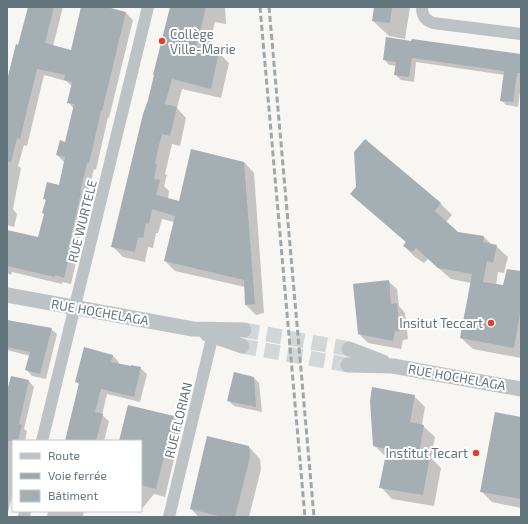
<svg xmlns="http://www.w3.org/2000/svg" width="528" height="524" viewBox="0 0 528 524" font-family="'Exo 2',sans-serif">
<rect width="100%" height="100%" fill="#f7f6f3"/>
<!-- shadow -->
<g fill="#0003">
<path d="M29 7H63L53 46 72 51 82 7H102L126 13 133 20 109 118 108 117 96 170 94 169 86 200 88 202 75 256 77 258 71 284 62 282V284L12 272 11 275 7 273V231L39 238 45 214 46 201 44 198 60 186 64 162 57 155 66 143 74 109 68 102 72 86 66 81 44 75 27 146 24 145 18 166 21 168 13 209 17 214 14 227 7 225V83L19 46Z"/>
<path d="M171 7H225L226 24 215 22 208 50 219 53 229 63 221 98 182 89 177 108 186 118 180 146 172 144 165 174 167 175 164 186 169 191 168 199 179 202 244 162 254 173 264 313 256 315 246 305 245 287 175 271 165 261 174 222 162 219 158 233H156L153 248 148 247 145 262 123 257 112 246 149 100Z"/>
<path d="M375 7H410L405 39 389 36 373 21Z"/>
<path d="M387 38 521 56V84L518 107 506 105 501 100 505 75 416 62 414 82 401 80 396 75 397 66 389 65 384 59Z"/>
<path d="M365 140 441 204 452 215 446 222 458 233 484 237 492 245 496 246 508 257 504 273 498 272 496 285 504 287 521 272V358L473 349 461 338 471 283 451 279 428 259 424 263 415 257 404 246 407 243 352 194 357 188Z"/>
<path d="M388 281 397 289 399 306 405 313 408 339 403 340 401 349 368 343 359 334Z"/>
<path d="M7 321 51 329 57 334 46 379 32 376 27 370 30 356 7 350Z"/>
<path d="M112 355 119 362 118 364 140 368 147 374 140 402 107 394 102 415 109 421 104 441H66L80 385 76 382Z"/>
<path d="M253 377 259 383 262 412 234 406 228 400Z"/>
<path d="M29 381 34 387 24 429 27 431 25 441H13V492L7 517V395Z"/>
<path d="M414 396 425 407 422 425 435 437 431 458 441 468 434 506 392 499 381 487 386 457 374 445Z"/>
<path d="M174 417 182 426 165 497 154 494 141 510V441H121Z"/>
<path d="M521 418V508L492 502 481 491Z"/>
<path d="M249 447 260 459 261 469 249 517H199L191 509Z"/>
<path d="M48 511H84L83 517H47Z"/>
</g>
<!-- building -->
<g fill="#a5afb3">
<path d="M28 7H54L45 43 71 50 81 7H107L126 12 102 111H101L89 163H87L80 193H81L68 249 71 250 64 278 55 275V277L7 266V230L38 237 44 214 42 213 46 199H43L47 182 59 185 65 157 56 155 60 140 65 142 74 104 67 103 72 82 64 80 65 75 37 69 20 139 17 138 11 162H7V80L16 44 18 45Z"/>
<path d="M170 7H206L196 47 219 52 211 89 172 79 165 104 177 107 170 136 162 134 158 149 155 164H157L154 179 160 180 156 195 179 201 191 149 244 162 255 304 245 305 244 280 164 261 175 216 152 209 149 224 146 223 143 238 138 237 135 252 111 247 143 114 148 100 154 75H153Z"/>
<path d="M374 7H392L390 23 372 21Z"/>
<path d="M386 37 411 41 412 39 521 54V73H517L513 102 500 101 504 71 412 58 409 77 394 75 396 62 383 60Z"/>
<path d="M365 139 441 203 435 211 458 232 484 236 483 242 497 245 493 263 487 261 483 282 503 285 507 269 521 271V308L514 348 460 338 472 274 438 268 416 248 413 252 403 246 406 242 350 194 356 187 354 152Z"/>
<path d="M389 280 391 304 397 303 400 331H395L393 341 358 334 353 284Z"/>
<path d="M7 320 52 328 40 374 25 370 30 352 7 347Z"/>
<path d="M84 347 113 355 111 362 131 366V365L141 367 134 397 101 389 95 412 103 414 96 441H65L79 383 75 382Z"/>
<path d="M234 372 254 377 256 407 227 401Z"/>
<path d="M11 376 29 380 19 424 22 425 18 441H7V391Z"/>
<path d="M372 387 415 395 410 422 424 425 419 454 430 456 423 495 379 488 387 449 373 446 370 401Z"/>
<path d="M128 405 174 416 156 489 141 485V441H119Z"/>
<path d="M495 412 521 417V499L480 492Z"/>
<path d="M207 436 249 446 250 457 235 517H223L190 509Z"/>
</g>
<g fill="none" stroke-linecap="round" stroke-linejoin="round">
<!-- tertiary-tunnel -->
<g stroke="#d2d6d6" stroke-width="15" stroke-dasharray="15 8" stroke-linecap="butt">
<path d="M244 330 349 349"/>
<path d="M242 346 348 365"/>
</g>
<!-- minor -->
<g stroke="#bdc3c5" stroke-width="12">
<path d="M422 7C422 16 425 20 433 23L521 34"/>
<path d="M42 441 148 7"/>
<path d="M24 517 25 511"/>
<path d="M169 517 214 330"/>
</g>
<!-- tertiary -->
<g stroke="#bdc3c5" stroke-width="15">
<path d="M7 295 193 329 244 330"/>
<path d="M207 334 242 346"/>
<path d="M349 349 383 362"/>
<path d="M348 365 393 366 521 389"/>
</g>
<!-- rail -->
<g stroke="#9fa7ab" stroke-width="3" stroke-dasharray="6 3" stroke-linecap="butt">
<path d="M260 7 305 517"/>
<path d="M269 7 314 517"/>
</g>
</g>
<!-- markers -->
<g fill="#dc422e" stroke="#fff" stroke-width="1.5">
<circle cx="162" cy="41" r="4"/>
<circle cx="491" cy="323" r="4"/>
<circle cx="476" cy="453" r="4"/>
</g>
<g text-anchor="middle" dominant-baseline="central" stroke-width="4" stroke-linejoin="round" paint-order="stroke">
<!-- poi labels -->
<g font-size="13" fill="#63757d" stroke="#fff" text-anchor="end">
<text x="170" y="34" text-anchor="start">Collège<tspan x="170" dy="15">Ville-Marie</tspan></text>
<text x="483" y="323">Insitut Teccart</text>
<text x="468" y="453">Institut Tecart</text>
</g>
<!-- street labels -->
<g font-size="13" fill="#63757d" stroke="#fff">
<text transform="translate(82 221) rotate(-76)">RUE WURTELE</text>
<text transform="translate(100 312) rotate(10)">RUE HOCHELAGA</text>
<text transform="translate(457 377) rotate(10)">RUE HOCHELAGA</text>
<text transform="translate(178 420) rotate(-76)">RUE FLORIAN</text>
</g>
</g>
<!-- border -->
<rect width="528" height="524" fill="none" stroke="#63757d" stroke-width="16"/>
<!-- legend -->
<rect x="12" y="440" width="130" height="72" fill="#ffffff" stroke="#c1c8cb"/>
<rect x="20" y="453" width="20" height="6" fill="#bdc3c5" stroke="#c1c8cb"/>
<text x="48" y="460" font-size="12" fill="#63757d">Route</text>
<rect x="20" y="473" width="20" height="6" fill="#9fa7ab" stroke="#c1c8cb"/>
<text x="48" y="480" font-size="12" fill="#63757d">Voie ferrée</text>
<rect x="20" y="490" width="20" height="12" fill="#a5afb3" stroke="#c1c8cb"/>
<text x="48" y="500" font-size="12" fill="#63757d">Bâtiment</text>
</svg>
